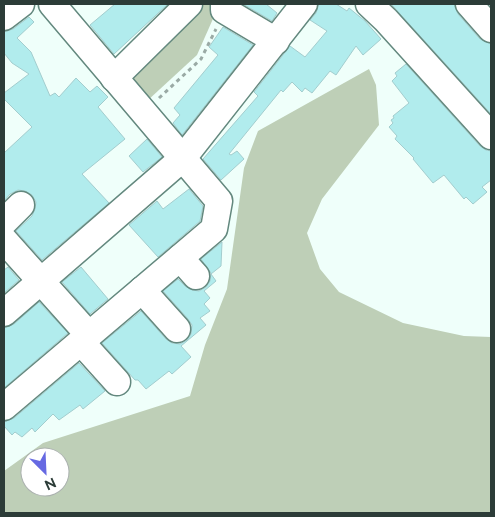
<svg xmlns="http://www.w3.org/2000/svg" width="495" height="517" viewBox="0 0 495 517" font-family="Raleway,sans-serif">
<rect width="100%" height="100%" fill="#effffa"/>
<!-- green -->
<g fill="#becfb7" fill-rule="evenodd">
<path d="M199 4H209L216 12 197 55 147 101 127 74Z"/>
<path d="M369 69 376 85 379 125 322 199 307 233 320 269 339 292 403 323 464 336 491 337V513H4V471L43 443 190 396 205 345 227 289 244 168 258 131ZM30 457H60V487H30Z"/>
</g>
<!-- building -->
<g fill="#b1eced" stroke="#a3cdce">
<path d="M115 4H168L114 54 90 25Z"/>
<path d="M243 4H266L277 13 272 21Z"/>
<path d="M319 4H336L347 11 349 8 365 21 381 39 363 55 356 46 336 75 330 71 312 93 305 88 302 92 292 82 283 92 281 90 229 154 231 155 237 151 244 159 221 180 203 159 258 96 254 92 290 46 305 57 327 31 310 20 316 13Z"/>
<path d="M391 4H454L458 14 480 39 491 44V114Z"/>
<path d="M29 17 34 22 17 38 31 52 50 96 55 93 59 97 76 78 90 92 97 86 108 97 98 107 125 139 82 174 109 203 42 260 16 231 32 216 35 209 36 202 32 195 25 191 18 190 10 194 4 201V153L32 127 4 99V93L29 74 12 63 4 53V32L13 29Z"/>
<path d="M223 27 253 45 182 135 173 123 180 115 174 108 218 55 209 47Z"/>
<path d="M406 64 480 146 486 150 491 151V180L482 187 487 192 473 204 466 197 464 199 444 175 433 183 413 159 414 158 395 139 397 136 389 127 393 123 391 120 394 118 393 116 409 103 392 81 397 76 395 73Z"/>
<path d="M147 139 162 157 143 172 129 156Z"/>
<path d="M189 189 203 206 200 221 158 257 129 225 157 201 163 209Z"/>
<path d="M222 242 221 266 211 274 216 281 204 291 210 298 204 304 210 311 200 318 206 325 181 346 191 357 172 374 169 371 146 389 138 380H135L102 343 141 311 166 339 172 343 180 344 187 340 191 334 192 325 188 319 163 291 178 279 185 286 192 290 199 291 206 287 210 281 211 273 201 259Z"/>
<path d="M8 267 19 280 4 293V270Z"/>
<path d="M81 267 108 299 90 314 62 282Z"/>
<path d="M39 302 68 333 4 388V328L14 324Z"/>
<path d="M79 363 105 391 83 409 80 405 59 420 53 414 35 432 32 428 22 437 15 432 12 435 4 426V422L14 418Z"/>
</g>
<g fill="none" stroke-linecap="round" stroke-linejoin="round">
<!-- minor casing -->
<g stroke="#63887e" stroke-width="29">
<g id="minor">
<path d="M224 4V10L276 41"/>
<path d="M369 4 386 20 491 136"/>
<path d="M469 4 491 29"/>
<path d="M4 17 21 4"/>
<path d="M114 78 189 4"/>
<path d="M4 222 21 205"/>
<path d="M4 240 89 335"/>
<path d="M180 258 196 276"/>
<path d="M142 290 177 329"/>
<path d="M4 313 183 158 304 4"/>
<path d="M81 342 117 382"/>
<path d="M4 407 214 229 219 201 52 4"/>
</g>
</g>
<!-- path -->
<path stroke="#9aaaa5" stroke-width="3" stroke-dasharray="4 4" stroke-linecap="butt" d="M159 98 201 59 216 29"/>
<!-- minor -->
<use href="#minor" stroke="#fff" stroke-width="26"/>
</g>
<!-- border -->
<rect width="495" height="517" fill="none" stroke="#2c3c38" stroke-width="10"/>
<!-- north arrow -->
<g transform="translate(45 472) rotate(156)"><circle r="24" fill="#ffffff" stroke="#abb1af"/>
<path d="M0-4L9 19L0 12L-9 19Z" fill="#6669e2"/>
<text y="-8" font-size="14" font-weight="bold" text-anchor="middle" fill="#2c3c38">N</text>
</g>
</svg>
